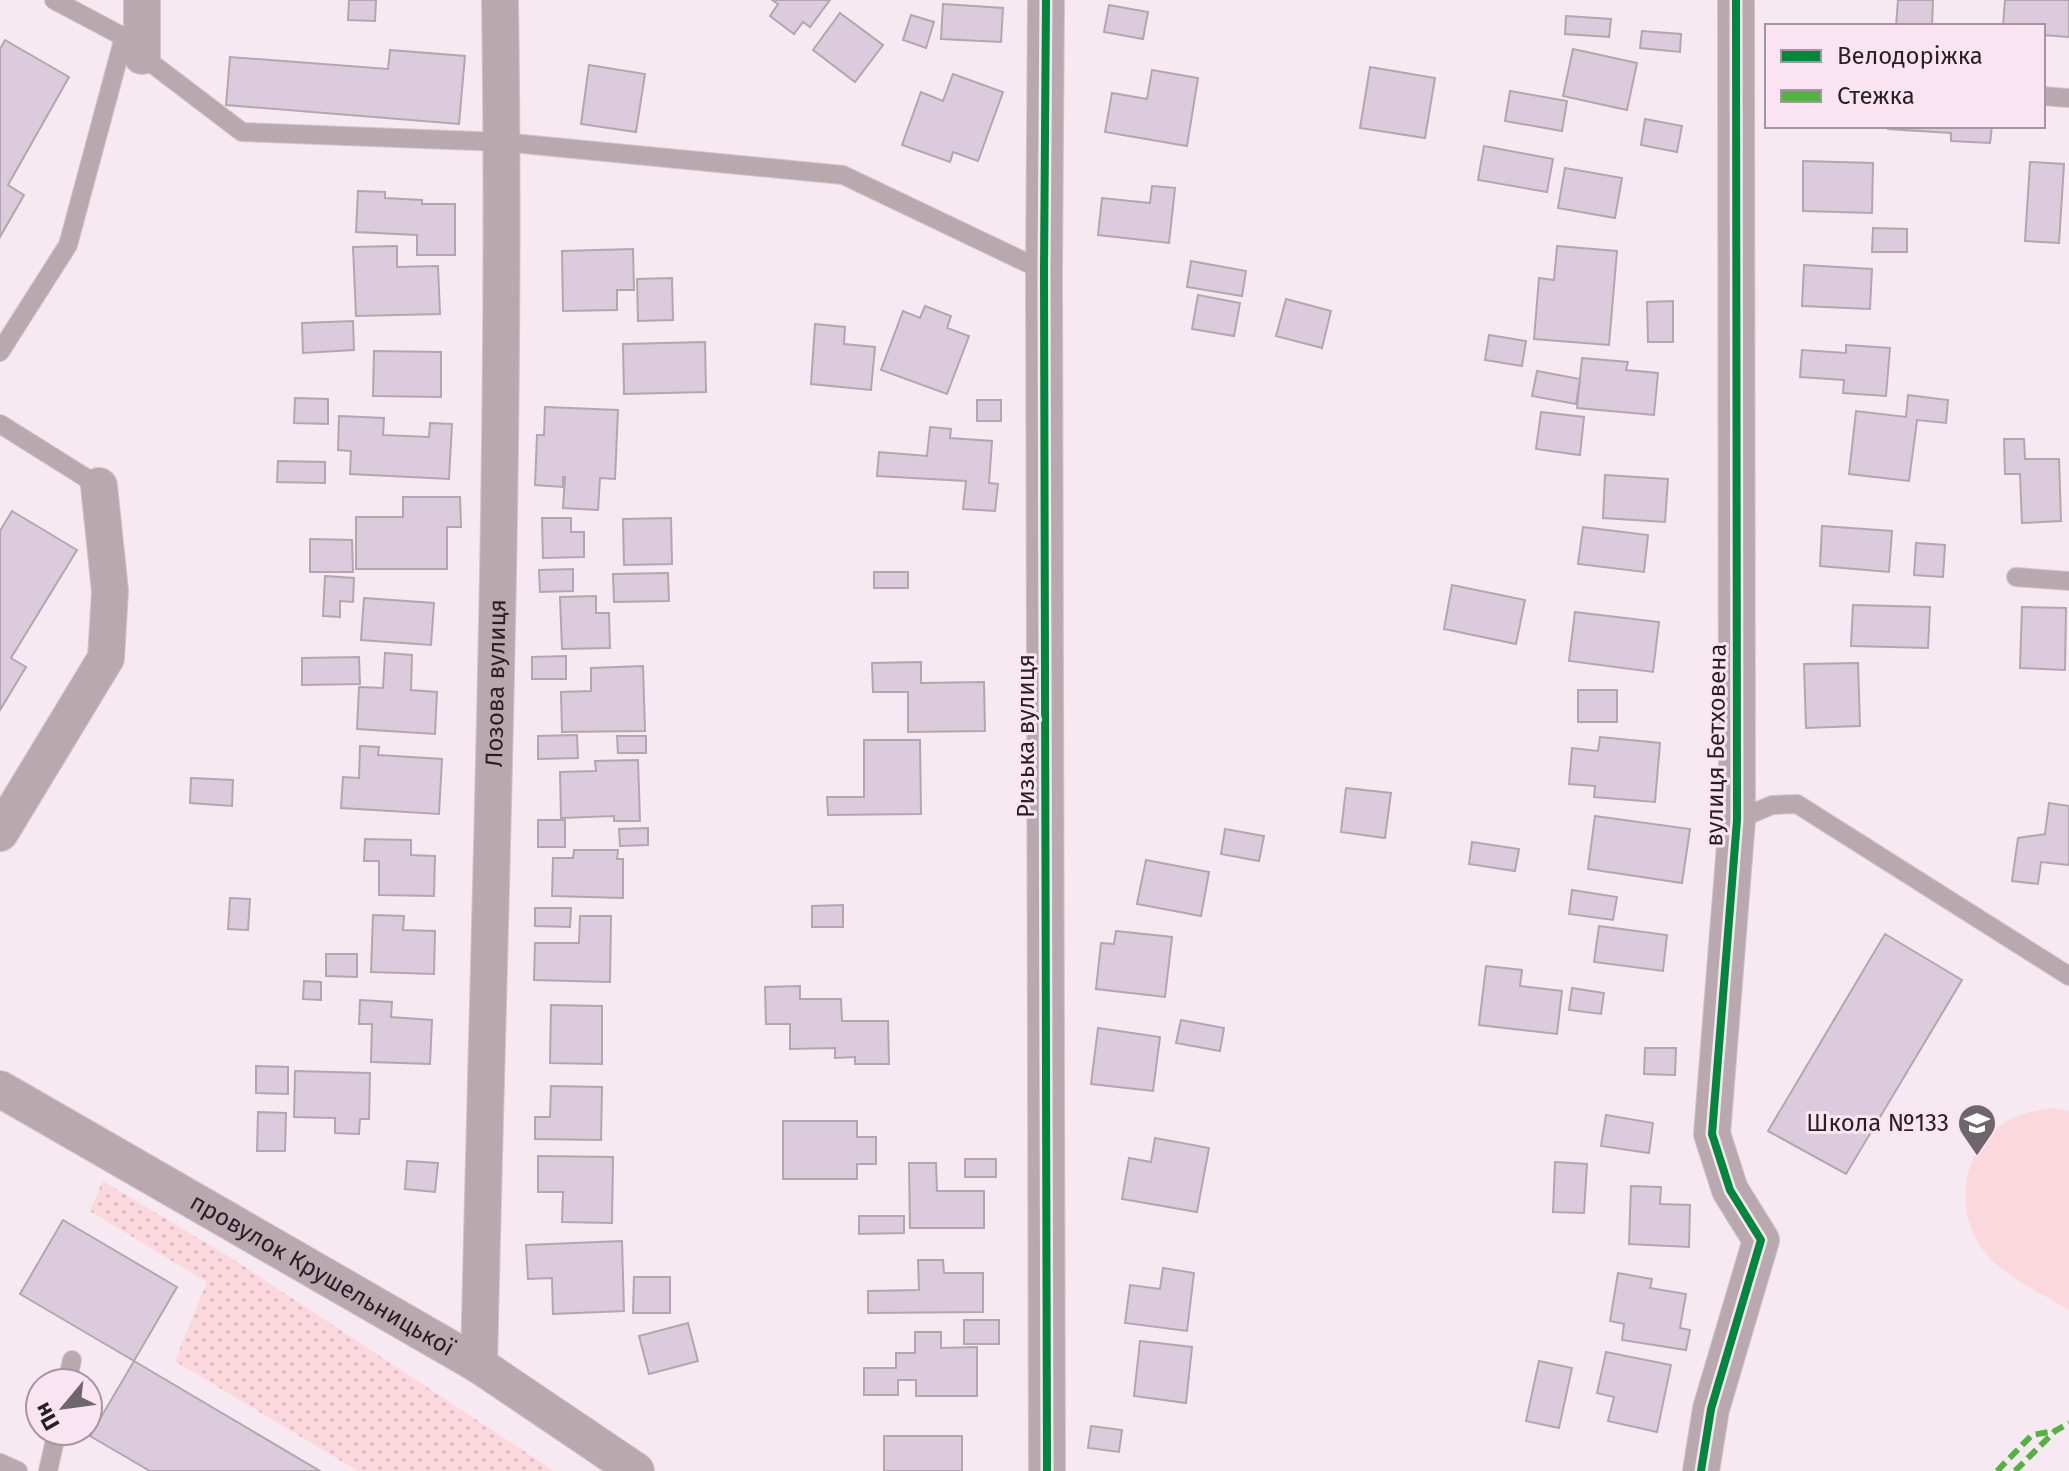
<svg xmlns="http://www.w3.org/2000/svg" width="2069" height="1471" viewBox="0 0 2069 1471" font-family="'Fira Sans',sans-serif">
<defs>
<pattern id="grass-dots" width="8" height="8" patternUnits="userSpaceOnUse" patternTransform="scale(2)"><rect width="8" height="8" fill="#fbd8dd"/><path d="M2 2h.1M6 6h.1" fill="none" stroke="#d7b9be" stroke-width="1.8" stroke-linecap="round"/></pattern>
</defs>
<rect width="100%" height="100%" fill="#f6e9f1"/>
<!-- grass -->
<path fill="url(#grass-dots)" d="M103 1181 231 1258 554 1471H358L175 1361 207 1282 90 1211Z"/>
<!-- pitch -->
<path fill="#fbd8dd" d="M2054 1108 2069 1111V1310C2043 1294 2007 1278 1987 1255 1951 1212 1960 1144 2013 1118 2026 1112 2040 1110 2054 1108Z"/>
<!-- building -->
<g fill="#dccbdc" stroke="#b0a8ae" stroke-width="2">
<path d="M349 0H376L375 21 348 20Z"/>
<path d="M772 0H830L810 27 803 22 794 34 770 16 778 4Z"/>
<path d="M1898 0H1933L1932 26H1896Z"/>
<path d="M2005 0H2069V37L2043 35V26H2003Z"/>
<path d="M943 4 1003 8 1001 42 941 39Z"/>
<path d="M1109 5 1148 12 1143 39 1104 32Z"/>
<path d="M840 13 883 45 855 82 813 50Z"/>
<path d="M911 15 934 22 926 48 903 40Z"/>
<path d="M1566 16 1611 19 1609 37 1565 34Z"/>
<path d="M1642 31 1681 34 1680 52 1640 48Z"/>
<path d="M5 40 69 77 8 185 24 195 0 237V49Z"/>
<path d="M1573 49 1637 63 1627 110 1563 96Z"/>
<path d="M390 50 465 56 459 124 226 105 230 57 388 69Z"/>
<path d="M589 65 645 74 636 132 581 124Z"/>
<path d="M1370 67 1435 78 1425 138 1360 128Z"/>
<path d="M1152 70 1198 78 1187 146 1105 132 1112 93 1147 99Z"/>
<path d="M953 74 1003 92 978 161 953 152 950 162 902 145 921 92 943 101Z"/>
<path d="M1510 91 1567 101 1562 131 1505 121Z"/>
<path d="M1645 119 1682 126 1677 152 1641 145Z"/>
<path d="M1888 126H1992L1990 143 1951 141V133L1888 129Z"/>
<path d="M1484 146 1553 159 1547 192 1478 180Z"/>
<path d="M1803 161 1873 163 1872 213 1803 211Z"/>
<path d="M2030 162 2064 164 2059 243 2025 241Z"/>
<path d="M1565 168 1622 178 1615 218 1558 208Z"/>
<path d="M1152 186 1175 188 1169 243 1098 235 1102 198 1150 203Z"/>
<path d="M358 191 385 192V198L422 200V204H455V255H417V235L356 232Z"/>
<path d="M1873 228 1907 229V252H1872Z"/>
<path d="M397 246V267L438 266 440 314 356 316 353 247Z"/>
<path d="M1557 246 1617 251 1609 345 1534 339 1539 278 1554 280Z"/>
<path d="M633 249 634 290H617V310L563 311 562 251Z"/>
<path d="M1191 261 1246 271 1242 296 1187 287Z"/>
<path d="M1804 265 1872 269 1870 309 1802 306Z"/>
<path d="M672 278 673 320 638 321 637 279Z"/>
<path d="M1198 295 1240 303 1234 336 1192 329Z"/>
<path d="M1286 299 1331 311 1322 348 1276 336Z"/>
<path d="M1673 301V342H1648L1647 302Z"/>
<path d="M925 306 951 316 947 328 969 336 947 394 881 370 903 311 920 318Z"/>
<path d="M353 321 354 350 303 353 302 323Z"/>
<path d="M815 324 845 327 844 344 875 347 871 390 811 384Z"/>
<path d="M1489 335 1526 341 1522 366 1485 360Z"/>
<path d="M705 342 706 392 624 394 623 344Z"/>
<path d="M1846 345 1890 348 1886 396 1843 393 1844 380 1800 377 1802 350 1846 353Z"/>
<path d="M374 351 441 352V397L373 396Z"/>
<path d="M1582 358 1628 362 1626 370 1658 373 1654 415 1577 408Z"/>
<path d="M1537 371 1580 379 1576 404 1532 396Z"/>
<path d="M1908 395 1948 400 1946 423 1917 420 1909 481 1849 474 1856 411 1906 417Z"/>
<path d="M295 398 328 399V424L294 423Z"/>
<rect x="977" y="400" width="24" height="21"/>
<path d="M545 407 618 410 615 479 600 478 598 510 563 508 565 477H563V487L535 485 537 435H544Z"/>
<path d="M1541 412 1584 417 1580 455 1536 449Z"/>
<path d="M339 416 384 418 383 435 429 437 430 423 452 424 449 479 350 474 351 451 338 450Z"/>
<path d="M930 427 951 429 950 438 992 441 989 483 998 484 995 511 963 509 966 481 877 476 879 452 927 456Z"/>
<path d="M2004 439H2024L2025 459H2059L2061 521 2022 523 2020 474H2005Z"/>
<path d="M278 461 325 462V483L277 482Z"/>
<path d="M1605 475 1668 479 1665 522 1603 518Z"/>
<path d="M403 497H460L461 527H447V569H356V517H403Z"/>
<path d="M12 511 77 550 11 658 26 667 0 710V531Z"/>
<path d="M542 518H571V532H584V557L543 558Z"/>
<path d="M671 518 672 564 624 565 623 519Z"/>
<path d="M1822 526 1892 531 1889 572 1820 566Z"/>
<path d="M1583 527 1648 535 1644 572 1578 564Z"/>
<path d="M310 539 352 540 353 572H310Z"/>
<path d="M1916 543 1945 545 1943 577 1914 575Z"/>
<path d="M573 569V591L540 592 539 570Z"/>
<rect x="874" y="572" width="34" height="16"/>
<path d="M668 573 669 601 614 602 613 574Z"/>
<path d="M325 576 354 578 353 602 340 601V617L323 616Z"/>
<path d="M1452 585 1525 600 1516 644 1444 629Z"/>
<path d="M596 596V613H609L610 648 562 649 560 597Z"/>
<path d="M364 598 434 603 431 645 361 640Z"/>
<path d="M1853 605 1930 607 1928 648 1851 646Z"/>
<path d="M2022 607 2066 608 2065 670 2020 668Z"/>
<path d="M1575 612 1659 622 1653 672 1569 661Z"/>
<path d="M385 653 412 655 411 690 437 692 435 734 357 729 359 687 383 688Z"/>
<path d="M566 656V679H532V657Z"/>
<path d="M359 657 360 684 302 685V658Z"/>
<path d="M921 662V683L984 682 985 731 908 732V692H873L872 663Z"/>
<path d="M1858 663 1860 726 1806 728 1804 664Z"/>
<path d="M643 666 645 731 562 732 561 692 591 691V668Z"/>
<rect x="1578" y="690" width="39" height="32"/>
<path d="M577 735 578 758 538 759V736Z"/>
<path d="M617 736H646V753H618Z"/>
<path d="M1600 737 1660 743 1655 802 1594 797 1595 786 1569 784 1572 748 1598 751Z"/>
<path d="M864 740H920L921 814 828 815 827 797H864Z"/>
<path d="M360 746 379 747 378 755 442 759 439 814 341 808 343 777 359 778Z"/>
<path d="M638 760 640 821H614V816L561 818 560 772 596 771 595 761Z"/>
<path d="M191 778 233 780 232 806 190 803Z"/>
<path d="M1346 788 1391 793 1385 838 1341 832Z"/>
<path d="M2049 803 2069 806V865L2041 862 2038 884 2012 881 2018 838 2045 834Z"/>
<path d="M1595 816 1690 829 1682 883 1588 869Z"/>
<rect x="538" y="820" width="27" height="27"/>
<path d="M648 828V845L620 846 619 829Z"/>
<path d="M1225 829 1264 836 1259 861 1221 854Z"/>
<path d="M365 839 411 840V855L435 856 434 896 379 895V861H364Z"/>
<path d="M1472 842 1519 849 1515 871 1469 864Z"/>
<path d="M574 850H618L617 859H623V898L552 896 553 858H573Z"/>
<path d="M1146 860 1209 872 1201 916 1137 904Z"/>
<path d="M1572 890 1617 897 1613 920 1569 914Z"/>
<path d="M230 898 250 899 248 930 228 929Z"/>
<path d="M843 905V927H812V906Z"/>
<path d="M535 908H571L570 927 535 926Z"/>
<path d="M373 915 404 916 403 930 435 931 434 974 371 972Z"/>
<path d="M580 916H611L610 982 534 980 535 943H579Z"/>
<path d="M1599 926 1667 935 1663 971 1594 962Z"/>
<path d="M1116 931 1172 937 1165 997 1096 989 1101 943 1114 944Z"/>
<path d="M1885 934 1962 980 1846 1174 1768 1131Z"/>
<path d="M326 954H357V977L326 976Z"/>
<path d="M1486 966 1522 970 1520 986 1562 991 1557 1034 1479 1025Z"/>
<path d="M304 981 321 982V1000L303 999Z"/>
<path d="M800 986V999H841L842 1021H888L889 1064H855V1057L835 1058V1048L790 1049V1024H766L765 987Z"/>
<path d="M1572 988 1604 993 1601 1014 1569 1010Z"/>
<path d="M360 1000 392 1002 391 1017 432 1020 430 1064 371 1062 372 1024H359Z"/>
<path d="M551 1005 602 1006V1064L550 1063Z"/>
<path d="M1181 1020 1224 1028 1220 1051 1176 1043Z"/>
<path d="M1098 1028 1160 1037 1153 1091 1091 1084Z"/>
<path d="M1645 1048H1676L1675 1075 1644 1074Z"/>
<path d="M256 1066 288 1067V1094L256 1093Z"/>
<path d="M295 1071 370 1073 369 1119H360L359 1134 335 1133V1118L294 1117Z"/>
<path d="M551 1086 602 1087 601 1140 535 1139V1117H550Z"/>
<path d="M258 1112 286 1113 285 1151H257Z"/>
<path d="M1606 1115 1653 1123 1649 1153 1601 1146Z"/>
<path d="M783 1121H857V1137H876V1164H857V1179H783Z"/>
<path d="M1155 1138 1209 1148 1197 1212 1122 1199 1129 1158 1151 1162Z"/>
<path d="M538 1156 613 1157 612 1223 562 1222 563 1192H538Z"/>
<rect x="965" y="1159" width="31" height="18"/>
<path d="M407 1161 438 1163 435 1192 405 1189Z"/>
<path d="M1555 1162 1587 1164 1584 1213 1553 1212Z"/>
<path d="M909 1163H936L937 1191H984V1228H910Z"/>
<path d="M1631 1186 1661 1187 1660 1204 1690 1205 1689 1247 1629 1244Z"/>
<path d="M859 1216H904V1233L859 1234Z"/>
<path d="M63 1220 177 1287 134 1361 20 1294Z"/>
<path d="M622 1241 624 1311 553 1314 552 1278 528 1279 526 1245Z"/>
<path d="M918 1260H943L944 1273H983V1312L868 1313V1291L919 1290Z"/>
<path d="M1163 1268 1194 1273 1187 1331 1125 1323 1130 1285 1160 1289Z"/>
<path d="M1618 1273 1652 1279 1650 1288 1686 1294 1680 1328 1690 1330 1686 1350 1622 1340 1624 1324 1610 1321Z"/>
<path d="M634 1277H670V1313H633Z"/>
<rect x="964" y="1320" width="35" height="24"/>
<path d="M688 1323 698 1361 649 1374 639 1336Z"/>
<path d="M915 1332H941V1348L977 1347V1396H916V1380H898V1395H864V1368H896V1353H915Z"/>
<path d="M1140 1341 1192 1347 1186 1403 1134 1396Z"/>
<path d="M1606 1352 1671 1365 1657 1432 1608 1421 1614 1397 1597 1393Z"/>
<path d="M134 1361 320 1471H150L90 1436Z"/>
<path d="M1539 1361 1572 1368 1559 1428 1526 1421Z"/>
<path d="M1091 1426 1122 1430 1119 1452 1088 1448Z"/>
<rect x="884" y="1436" width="78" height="35"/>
</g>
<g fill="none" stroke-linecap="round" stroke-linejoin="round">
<!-- service casing -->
<g stroke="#d0c5cb" stroke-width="20">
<g id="service">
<path d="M54 0 124 37 142 56 242 132 502 142 843 175 1044 271"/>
<path d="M2043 96 2069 98"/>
<path d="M0 352 68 245 124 37"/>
<path d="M0 424 99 486"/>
<path d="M2016 577 2069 581"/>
<path d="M1737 820 1772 805 1797 804 2069 976"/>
<path d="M67 1383 72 1360"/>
<path d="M0 1463 18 1471"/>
<path d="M48 1471 57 1431"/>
</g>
</g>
<!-- minor casing -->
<g stroke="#d0c5cb" stroke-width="38">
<g id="minor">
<path d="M1046 0 1044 271 1047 1471"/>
<path d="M142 56V0"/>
<path d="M0 833 106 658 110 591 99 486"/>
<path id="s1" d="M0 1089 479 1365 636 1471"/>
<path id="s2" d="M479 1365C489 910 507 455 500 0"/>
<path d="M1701 1471 1711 1409 1761 1240 1730 1190 1712 1134 1737 820 1736 0"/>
</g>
</g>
<!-- service -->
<use href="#service" stroke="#baa8af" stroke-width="18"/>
<!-- minor -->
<use href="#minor" stroke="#baa8af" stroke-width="36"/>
<!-- quiet -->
<g stroke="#56b145" stroke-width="6" stroke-dasharray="12 6" stroke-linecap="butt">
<path d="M1997 1471 2032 1435 2055 1431"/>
<path d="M2015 1471 2055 1431 2069 1423"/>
</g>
<!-- cycleway casing -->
<g stroke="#fbe4f2" stroke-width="13">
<g id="cycleway">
<path d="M1046 0 1044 271 1047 1471"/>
<path d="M1701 1471 1711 1409 1761 1240 1730 1190 1712 1134 1737 820 1736 0"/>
</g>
</g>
<!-- cycleway -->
<use href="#cycleway" stroke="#00873e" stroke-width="8"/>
</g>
<!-- icons -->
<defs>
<g id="school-pin" transform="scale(2)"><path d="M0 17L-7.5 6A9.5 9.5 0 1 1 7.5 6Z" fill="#6f666c" stroke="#fbe4f2"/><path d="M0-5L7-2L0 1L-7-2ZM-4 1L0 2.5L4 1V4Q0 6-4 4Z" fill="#fff"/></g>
</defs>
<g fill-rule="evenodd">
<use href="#school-pin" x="1977" y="1123"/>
</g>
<g text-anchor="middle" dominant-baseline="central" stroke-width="6" stroke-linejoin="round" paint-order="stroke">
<!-- street labels -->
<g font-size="24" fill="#271f24" stroke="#fbe4f2">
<text stroke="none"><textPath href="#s2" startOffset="682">Лозова вулиця</textPath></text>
<text transform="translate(1026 736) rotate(-90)">Ризька вулиця</text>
<text transform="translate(1716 745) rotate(-89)">вулиця Бетховена</text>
<text stroke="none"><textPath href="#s1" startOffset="372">провулок Крушельницької</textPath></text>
</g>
<!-- poi labels -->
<g font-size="24" fill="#271f24" stroke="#fbe4f2" text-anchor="end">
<text x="1949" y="1123">Школа №133</text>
</g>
</g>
<!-- legend -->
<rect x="1765" y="24" width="280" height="104" fill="#fbe4f2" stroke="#a695a0" stroke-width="2"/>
<rect x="1781" y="50" width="40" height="12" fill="#00873e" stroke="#a695a0" stroke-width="2"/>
<text x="1837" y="64" font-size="24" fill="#271f24">Велодоріжка</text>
<rect x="1781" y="90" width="40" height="12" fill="#56b145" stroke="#a695a0" stroke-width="2"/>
<text x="1837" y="104" font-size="24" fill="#271f24">Стежка</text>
<!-- north arrow -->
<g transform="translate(64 1407) rotate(241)"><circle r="38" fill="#fbe4f2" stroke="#a695a0" stroke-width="2"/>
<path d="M0-6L14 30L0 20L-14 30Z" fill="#6f666c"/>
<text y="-12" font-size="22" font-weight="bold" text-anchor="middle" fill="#271f24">Пн</text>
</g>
</svg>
